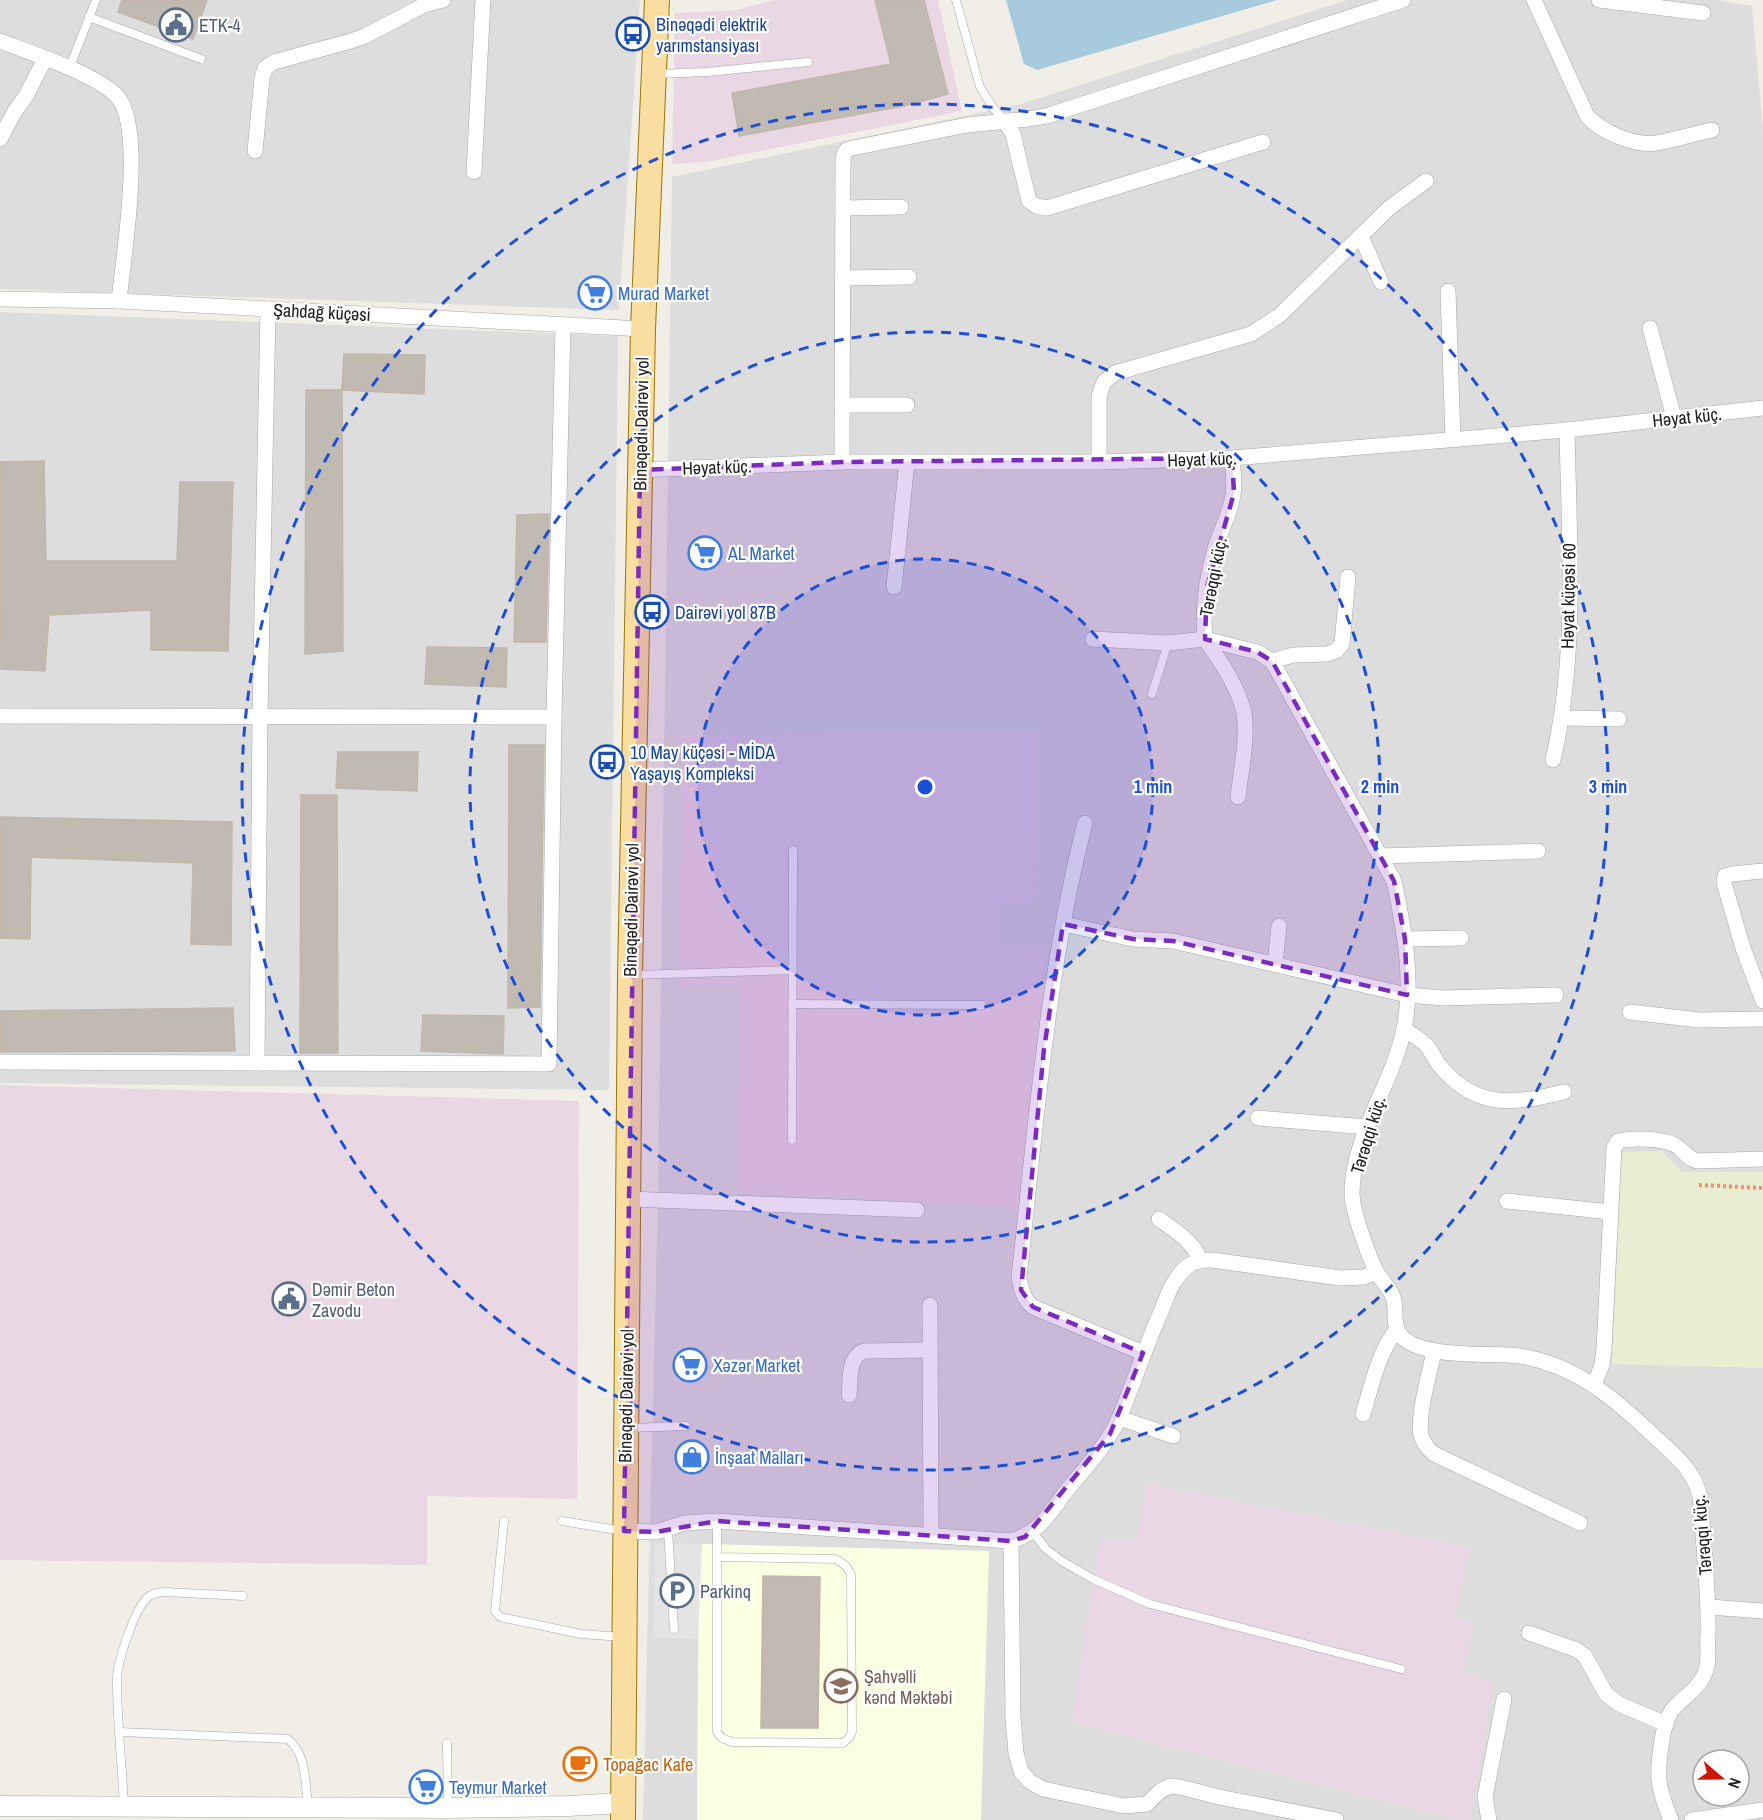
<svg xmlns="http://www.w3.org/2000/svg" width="1763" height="1820" viewBox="0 0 1763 1820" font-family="'Archivo Narrow',sans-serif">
<rect width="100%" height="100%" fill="#f0eee6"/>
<!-- residential -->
<g fill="#dedddd" fill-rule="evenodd">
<path d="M0 0H640L619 310 0 289Z"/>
<path d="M1348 0H1716L1752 6 1763 130V1820H643L658 1192 672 177 1017 105ZM1703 1760H1739V1796H1703Z"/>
<path d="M0 312 618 336 609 1090 0 1083Z"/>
</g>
<!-- industrial -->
<g fill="#e9d8e4">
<path d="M774 0H938L962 111 705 162 672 164 675 13 736 10Z"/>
<path d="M1037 733 1033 903 999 906 1000 944 1047 945 1019 1207 737 1192 740 985 679 986 682 735Z"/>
<path d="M0 1085 579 1101 577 1499 427 1496V1565L0 1560Z"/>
<path d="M1147 1484 1471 1548 1454 1618 1475 1624 1463 1674 1494 1682 1470 1820H1460L1072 1722 1093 1579 1101 1538 1136 1542Z"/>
</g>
<!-- education -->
<path fill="#fbffe1" d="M699 1544 989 1551 981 1820H697Z"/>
<!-- farmland -->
<path fill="#e9eed2" d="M1662 1151 1682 1172H1763V1368L1612 1364 1622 1152Z"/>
<!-- parking -->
<path fill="#e4e4e4" d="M702 1543 698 1639 653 1638 655 1544Z"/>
<!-- water -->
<path fill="#a7cbdd" d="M1006 0H1277L1037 70 1024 64Z"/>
<!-- building -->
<g fill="#c1bab2" stroke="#c2b6a8" stroke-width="1.5">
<path d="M122 0H207L193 39 118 12Z"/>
<path d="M875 0H924L948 94 904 106 739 136 732 93 891 64Z"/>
<path d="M344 354 425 355 424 394 342 390Z"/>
<path d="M306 390H342L343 651 305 654Z"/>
<path d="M44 461 46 561H177L180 482H233L228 651 151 650V610L49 615 45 671 1 669 0 462Z"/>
<path d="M549 514 546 642H514L517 515Z"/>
<path d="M427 647 507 648 506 687 425 684Z"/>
<path d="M509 745H544L540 1007 508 1008Z"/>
<path d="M338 752H418L417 791 336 788Z"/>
<path d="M301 795H337L338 1053H300Z"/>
<path d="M0 817 232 822 231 945 191 944 193 863 31 857 30 939 0 938Z"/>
<path d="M233 1008 235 1051 0 1052V1011Z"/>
<path d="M423 1015 504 1016 503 1054 421 1051Z"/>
<path d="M763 1576 820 1577 818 1728H761Z"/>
</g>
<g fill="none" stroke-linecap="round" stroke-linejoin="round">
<!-- service casing -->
<g stroke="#a7a7a7" stroke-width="9">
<g id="service">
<path d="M956 0 980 87 994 109 1005 121"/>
<path d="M89 17 201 59"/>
<path d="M69 69 96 0"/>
<path d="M658 74 707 72 808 62"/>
<path d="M1152 694 1168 643"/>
<path d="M632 975 793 970"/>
<path d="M792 1004 982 1005"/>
<path d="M792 1140 793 850"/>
<path d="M630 1428 686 1426"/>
<path d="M504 1521 495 1611 500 1617 581 1634 622 1637"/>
<path d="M562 1521 623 1531"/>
<path d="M717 1521V1732L722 1738 732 1742 843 1743 849 1738 852 1732 851 1574 846 1566 836 1559 718 1557"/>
<path d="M668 1530 674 1629"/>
<path d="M1033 1532 1045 1548 1060 1560 1093 1579 1150 1604 1401 1669"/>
<path d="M120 1732 288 1739C307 1755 305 1782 308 1805"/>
<path d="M447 1743 448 1807"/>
<path d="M124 1806C122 1764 117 1722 117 1680 117 1662 134 1611 147 1598 151 1593 158 1593 164 1592L243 1596"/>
</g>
</g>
<!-- minor casing -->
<g stroke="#a7a7a7" stroke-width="16">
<g id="minor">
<path d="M1534 0 1587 116C1602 132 1633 146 1656 143 1674 140 1693 134 1712 130"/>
<path d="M1599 0 1703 13"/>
<path d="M0 41C31 53 93 73 116 95 146 124 123 259 119 301"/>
<path d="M1005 121 1013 134 1029 201 1036 206 1047 208 1263 142"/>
<path d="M0 139 15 111 26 96 45 59"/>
<path d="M255 151 262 78 265 68 274 62 351 41 365 36 424 5 443 0"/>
<path d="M474 172 483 0"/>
<path d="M843 208 901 207"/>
<path d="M1361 236 1381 282"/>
<path d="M843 278 909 277"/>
<path d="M1448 291 1453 440"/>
<path d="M0 299 119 301 643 329"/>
<path d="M1650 328 1674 418"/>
<path d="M842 405H907"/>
<path d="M1232 458C1233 470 1235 483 1233 495 1230 514 1221 530 1215 548 1207 576 1202 609 1205 639L1257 652 1272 661 1394 881C1404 928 1414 980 1404 1029 1393 1082 1352 1138 1352 1193 1352 1211 1368 1254 1376 1271 1381 1280 1389 1287 1393 1297 1397 1307 1393 1319 1397 1329 1409 1361 1492 1352 1520 1356 1576 1365 1615 1399 1654 1436 1674 1454 1693 1469 1700 1496 1703 1542 1709 1588 1708 1634 1707 1644 1709 1656 1707 1666 1703 1687 1685 1695 1673 1709 1662 1721 1658 1764 1659 1780 1660 1794 1666 1807 1671 1820"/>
<path d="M842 462 843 158 845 152 848 149 967 125 1028 119 1046 116 1403 0"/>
<path d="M1099 462V396L1104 382 1115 373 1251 334 1280 315 1389 208 1426 181"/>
<path d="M640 470 842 462H1099L1232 458 1567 430 1763 408"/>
<path d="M894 587 907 462"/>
<path d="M1093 639 1168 643 1205 639C1219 659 1239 688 1244 713 1248 739 1241 770 1238 797"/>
<path d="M1272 661 1293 655 1327 654 1336 651 1342 644 1348 577"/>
<path d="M0 716 554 717"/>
<path d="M1563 718 1619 719"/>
<path d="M1553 760C1578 652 1569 540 1567 430"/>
<path d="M1085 823C1047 971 1036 1125 1019 1277 1021 1289 1023 1299 1033 1307L1143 1353"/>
<path d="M1381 856 1538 851"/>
<path d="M1763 871 1732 874 1725 876 1724 883 1743 948 1763 1001"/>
<path d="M1063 924 1133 939 1173 941 1407 995 1444 998 1556 995"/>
<path d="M1405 939 1461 938"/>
<path d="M1275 964 1279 926"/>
<path d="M1630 1012 1699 1020 1763 1019"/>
<path d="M1404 1029C1411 1034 1421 1039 1427 1046 1432 1052 1435 1060 1440 1066 1476 1110 1514 1104 1564 1092"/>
<path d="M0 1062 549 1064 554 717 563 325"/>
<path d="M257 1063 260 716 268 309"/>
<path d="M1258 1118 1367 1127"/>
<path d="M629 1199 917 1210"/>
<path d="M1507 1201 1610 1212"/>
<path d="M1159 1219C1176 1231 1191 1240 1200 1259"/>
<path d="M930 1305 931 1534"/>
<path d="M1434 1351C1430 1373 1417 1415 1421 1435 1423 1443 1428 1449 1434 1454L1580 1523"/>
<path d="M1594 1385 1602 1365 1604 1349 1614 1148 1618 1141C1632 1138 1662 1138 1675 1145 1684 1150 1685 1157 1697 1161L1763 1159"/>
<path d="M849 1395C851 1380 847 1358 864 1351L930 1350"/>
<path d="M1363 1414C1372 1385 1378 1353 1397 1329"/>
<path d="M1119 1418 1173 1436"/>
<path d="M624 1531 656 1532 685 1523 717 1521 1011 1541C1037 1534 1049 1515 1064 1494 1083 1470 1108 1445 1120 1416 1134 1382 1145 1348 1160 1314 1165 1303 1168 1290 1175 1281 1184 1266 1194 1259 1212 1260L1340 1278 1364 1277 1377 1272"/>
<path d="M1011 1541 1013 1718 1016 1753 1021 1771 1029 1781 1043 1789 1124 1806 1147 1804 1160 1791 1170 1786 1180 1787 1219 1797 1336 1820"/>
<path d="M1709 1607 1763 1611"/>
<path d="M1529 1633 1577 1650 1585 1656 1606 1694 1619 1704 1666 1724"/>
<path d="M1489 1820 1485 1797 1504 1699"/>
<path d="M1692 1820 1763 1810"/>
</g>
</g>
<!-- tertiary casing -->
<g stroke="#a7a7a7" stroke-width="21">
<path id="tertiary" d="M0 1806 448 1808 568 1806 623 1803"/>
</g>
<!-- primary casing -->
<g stroke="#997702" stroke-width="26">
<path id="primary" d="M623 1820 630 975 643 329 657 0"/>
</g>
<!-- path -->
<path stroke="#f88c6f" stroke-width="4" stroke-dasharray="3 3" stroke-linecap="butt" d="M1699 1185 1763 1188"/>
<!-- service -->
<use href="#service" stroke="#fff" stroke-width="8"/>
<!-- minor -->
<use href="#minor" stroke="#fff" stroke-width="15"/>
<!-- tertiary -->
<use href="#tertiary" stroke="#fff" stroke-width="20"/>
<!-- primary -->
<use href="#primary" stroke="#fadda1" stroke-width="24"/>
</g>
<!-- marked area -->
<path fill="#7b2cbf" fill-opacity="0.2" stroke="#7b2cbf" stroke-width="4.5" stroke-dasharray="12 8" stroke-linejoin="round" d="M1232 458 1234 493 1207 587 1205 639 1257 652 1272 661 1394 881 1405 939 1407 995 1173 941 1133 939 1063 924 1044 1049 1021 1290 1033 1307 1143 1353 1110 1434 1025 1537 1011 1541 717 1521 656 1532 624 1531 640 470 842 462Z"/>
<!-- distance rings -->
<circle cx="925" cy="787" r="228" fill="#1d4ed8" fill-opacity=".12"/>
<g fill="none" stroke="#1d4ed8" stroke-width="3" stroke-dasharray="10 8">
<circle cx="925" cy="787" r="228"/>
<circle cx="925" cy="787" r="455"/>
<circle cx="925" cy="787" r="683"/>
</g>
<!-- icons -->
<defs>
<g id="civic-ring" transform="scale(1.725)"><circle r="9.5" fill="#fff" stroke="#5c6f8a" stroke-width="1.5"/><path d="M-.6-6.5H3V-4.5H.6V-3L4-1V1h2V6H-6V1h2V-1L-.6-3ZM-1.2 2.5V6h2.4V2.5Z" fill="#5c6f8a"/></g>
<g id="bus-ring" transform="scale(1.725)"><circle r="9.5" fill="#fff" stroke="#1a4fb4" stroke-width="1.5"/><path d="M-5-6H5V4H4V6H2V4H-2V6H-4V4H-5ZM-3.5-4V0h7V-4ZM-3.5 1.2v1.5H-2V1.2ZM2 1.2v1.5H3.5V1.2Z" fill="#1a4fb4"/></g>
<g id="supermarket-ring" transform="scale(1.725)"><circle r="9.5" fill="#fff" stroke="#3f7fe0" stroke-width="1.5"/><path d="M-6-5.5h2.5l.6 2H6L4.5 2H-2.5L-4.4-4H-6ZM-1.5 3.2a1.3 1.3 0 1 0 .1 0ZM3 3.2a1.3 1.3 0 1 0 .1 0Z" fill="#3f7fe0"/></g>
<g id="shop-ring" transform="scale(1.725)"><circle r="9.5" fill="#fff" stroke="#3f7fe0" stroke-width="1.5"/><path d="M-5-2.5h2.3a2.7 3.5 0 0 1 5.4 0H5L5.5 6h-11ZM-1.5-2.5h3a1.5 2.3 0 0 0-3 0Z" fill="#3f7fe0"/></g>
<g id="parking-ring" transform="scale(1.725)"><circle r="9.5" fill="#fff" stroke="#5c6f8a" stroke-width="1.5"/><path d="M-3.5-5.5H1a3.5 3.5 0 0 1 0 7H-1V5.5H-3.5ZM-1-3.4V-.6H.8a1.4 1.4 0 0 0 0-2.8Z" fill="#5c6f8a"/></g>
<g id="school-ring" transform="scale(1.725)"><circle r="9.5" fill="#fff" stroke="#8d6e63" stroke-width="1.5"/><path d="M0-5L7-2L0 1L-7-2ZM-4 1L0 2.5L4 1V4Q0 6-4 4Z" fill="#8d6e63"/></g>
<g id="cafe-ring" transform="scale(1.725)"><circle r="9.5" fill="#fff" stroke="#e8710a" stroke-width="1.5"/><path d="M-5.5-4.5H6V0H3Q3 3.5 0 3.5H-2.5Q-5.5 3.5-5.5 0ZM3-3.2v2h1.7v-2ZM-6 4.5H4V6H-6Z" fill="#e8710a"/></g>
</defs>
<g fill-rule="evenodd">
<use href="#civic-ring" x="176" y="25"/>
<use href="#bus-ring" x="633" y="34"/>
<use href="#supermarket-ring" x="595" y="293"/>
<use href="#supermarket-ring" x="705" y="553"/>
<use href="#bus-ring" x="652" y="612"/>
<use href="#bus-ring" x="607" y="762"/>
<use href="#civic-ring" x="289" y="1299"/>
<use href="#supermarket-ring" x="690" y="1365"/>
<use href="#shop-ring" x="692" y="1457"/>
<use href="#parking-ring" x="677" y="1591"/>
<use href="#school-ring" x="841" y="1686"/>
<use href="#cafe-ring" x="580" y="1764"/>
<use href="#supermarket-ring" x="426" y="1787"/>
</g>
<g text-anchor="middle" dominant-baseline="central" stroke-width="4.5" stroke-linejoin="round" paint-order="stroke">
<!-- transit labels -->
<g font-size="18" fill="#164399" stroke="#fff" text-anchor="start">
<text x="656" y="24">Binəqədi elektrik<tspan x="656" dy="21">yarımstansiyası</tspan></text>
<text x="675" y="612">Dairəvi yol 87B</text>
<text x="630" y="752">10 May küçəsi - MİDA<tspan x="630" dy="21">Yaşayış Kompleksi</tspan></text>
</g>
<!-- service labels -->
<g font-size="18" fill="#4e5e75" stroke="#fff" text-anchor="start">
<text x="199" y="25">ETK-4</text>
<text x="312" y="1289">Dəmir Beton<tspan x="312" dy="21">Zavodu</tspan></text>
<text x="700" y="1591">Parkinq</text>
</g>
<!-- shop labels -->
<g font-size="18" fill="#366cbe" stroke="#fff" text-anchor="start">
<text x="618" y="293">Murad Market</text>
<text x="728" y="553">AL Market</text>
<text x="713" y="1365">Xəzər Market</text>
<text x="715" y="1457">İnşaat Malları</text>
<text x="449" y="1787">Teymur Market</text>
</g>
<!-- street labels -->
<g font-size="18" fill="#202020" stroke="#fff">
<text transform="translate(322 312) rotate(3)">Şahdağ küçəsi</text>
<text transform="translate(1687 417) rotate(-6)">Həyat küç.</text>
<text transform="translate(641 424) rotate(-89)">Binəqədi Dairəvi yol</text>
<text transform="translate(1202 459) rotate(-2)">Həyat küç.</text>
<text transform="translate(717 467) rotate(-2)">Həyat küç.</text>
<text transform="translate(1213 577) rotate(-79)">Tərəqqi küç.</text>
<text transform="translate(1568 596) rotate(-89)">Həyat küçəsi 60</text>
<text transform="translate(631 910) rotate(-89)">Binəqədi Dairəvi yol</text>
<text transform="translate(1368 1135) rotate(-73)">Tərəqqi küç.</text>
<text transform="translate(626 1396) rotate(-89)">Binəqədi Dairəvi yol</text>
<text transform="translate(1702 1535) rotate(-95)">Tərəqqi küç.</text>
</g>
<!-- education labels -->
<g font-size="18" fill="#785e54" stroke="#fff" text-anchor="start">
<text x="864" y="1676">Şahvəlli<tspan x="864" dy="21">kənd Məktəbi</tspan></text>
</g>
<!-- food labels -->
<g font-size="18" fill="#c56008" stroke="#fff" text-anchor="start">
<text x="603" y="1764">Topağac Kafe</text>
</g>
</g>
<circle cx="925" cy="787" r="9" fill="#1d4ed8" stroke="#fff" stroke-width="3"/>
<g font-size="18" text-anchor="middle" font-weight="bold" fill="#1d4ed8" stroke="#fff" stroke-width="4.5" stroke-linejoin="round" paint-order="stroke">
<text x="1153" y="793">1 min</text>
<text x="1380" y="793">2 min</text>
<text x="1608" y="793">3 min</text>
</g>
<!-- north arrow -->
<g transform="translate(1721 1778) rotate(110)"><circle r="28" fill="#ffffff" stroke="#a6a6a6" stroke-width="1.5"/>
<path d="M0-4.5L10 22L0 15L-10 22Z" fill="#cc1903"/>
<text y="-9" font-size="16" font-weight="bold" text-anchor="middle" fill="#202020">N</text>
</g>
</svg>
